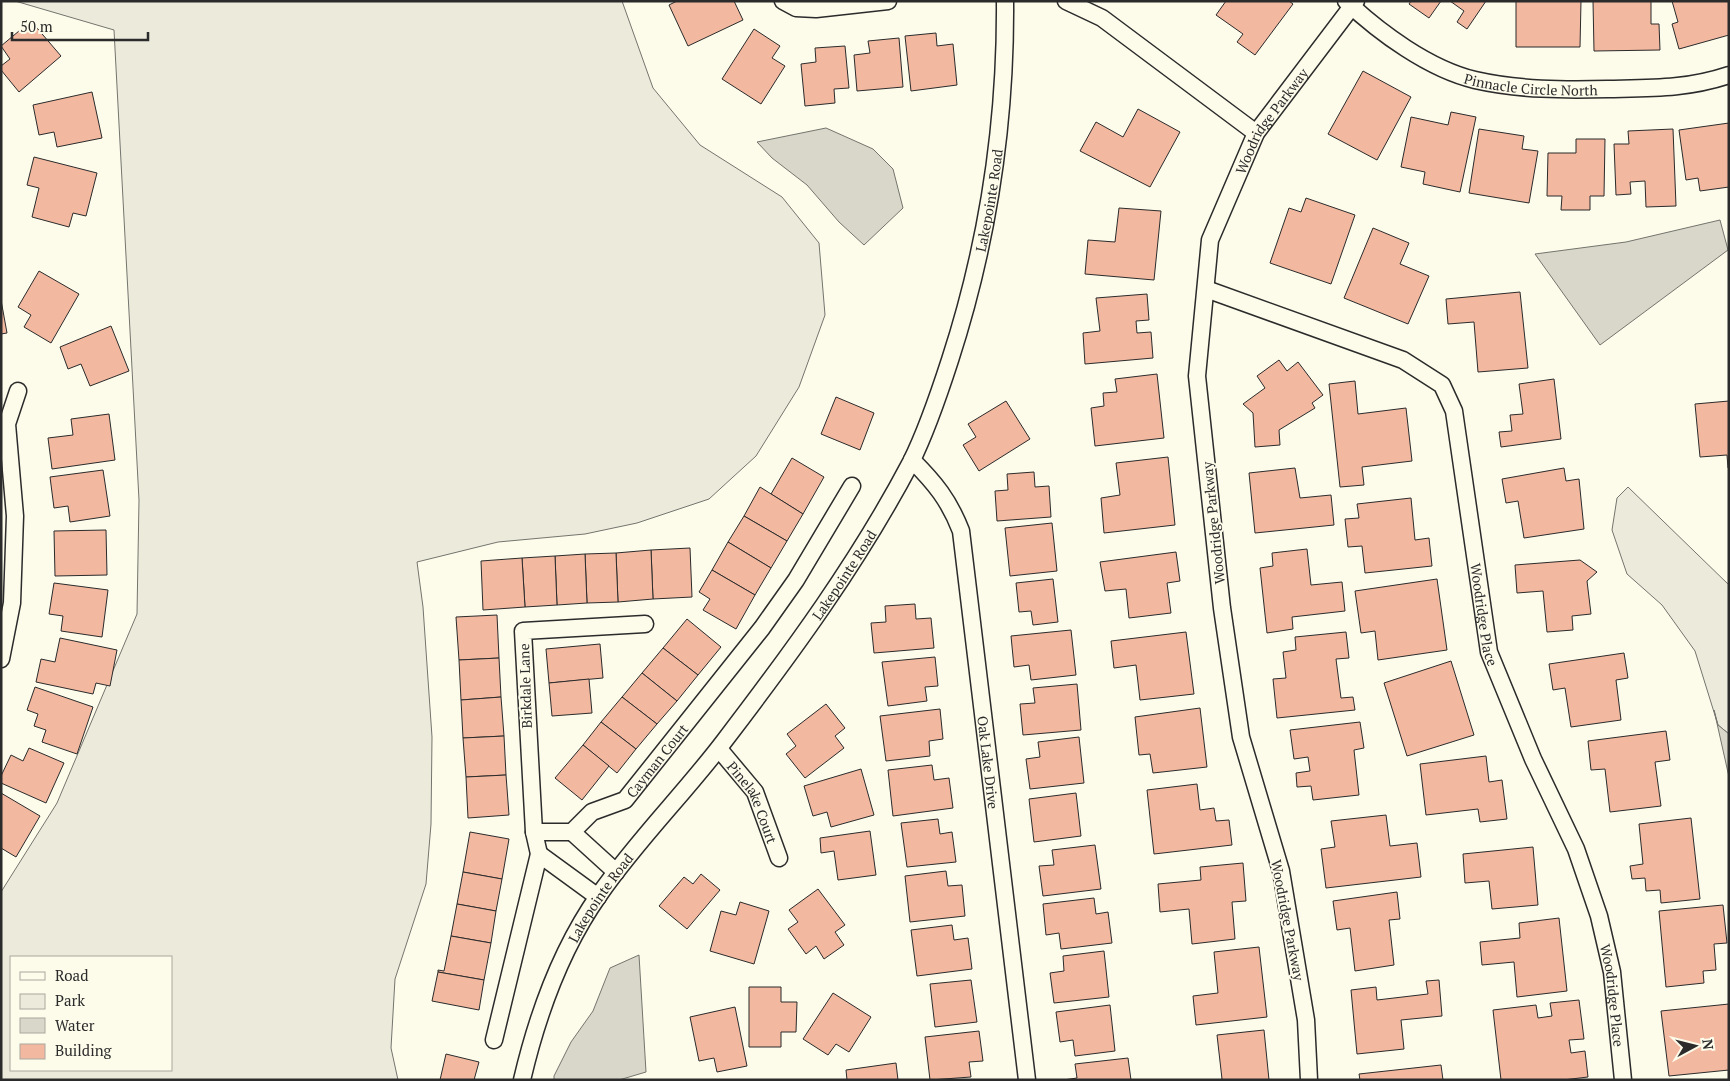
<svg xmlns="http://www.w3.org/2000/svg" width="1730" height="1081" viewBox="0 0 1730 1081" font-family="'PT Serif',serif">
<rect width="100%" height="100%" fill="#fdfbea"/>
<!-- green -->
<g fill="#ecebdb" stroke="#74746e" fill-rule="evenodd">
<path d="M15 1H622L653 88 700 145 782 197 819 243 825 315 799 387 756 456 709 499 637 523 585 534 498 542 417 562 423 607 432 737 431 824 426 884 395 979 391 1048 398 1080H1V892L57 803 137 614 139 500 114 30ZM11 957H171V1070H11Z"/>
<path d="M1628 487 1729 585V734L1718 725 1695 651 1662 605 1627 574 1612 530 1617 498Z"/>
</g>
<!-- water -->
<g fill="#d8d7c9" stroke="#74746e">
<path d="M826 128 873 149 893 169 903 208 864 245 839 222 807 185 772 158 757 142Z"/>
<path d="M1720 220 1728 250 1600 345 1535 254 1626 242Z"/>
<path d="M1714 710 1718 725 1729 734V777Z"/>
<path d="M639 955 646 1072 619 1080H554V1076L571 1042 593 1011 610 968Z"/>
</g>
<!-- building -->
<g fill="#f2b8a0" stroke="#2b2b2b">
<path d="M677 1H734L743 20 688 46 669 5Z"/>
<path d="M1226 1H1289L1293 4 1255 55 1237 42 1243 34 1216 15Z"/>
<path d="M1411 1H1441L1429 18 1409 4Z"/>
<path d="M1450 1H1486L1467 29 1457 22 1464 11Z"/>
<path d="M1516 1H1581L1580 47H1516Z"/>
<path d="M1593 1H1651V24H1659L1660 50 1594 51Z"/>
<path d="M1672 1H1729V35L1679 49 1672 24 1678 22Z"/>
<path d="M31 21 61 56 19 92 1 70V66L10 59 1 46Z"/>
<path d="M754 29 780 46 772 58 785 66 761 104 722 79Z"/>
<path d="M936 33 937 46 953 44 957 85 911 91 905 36Z"/>
<path d="M899 38 903 87 857 91 854 55 870 53 868 41Z"/>
<path d="M845 46 849 88 834 89 835 103 805 106 801 64 816 62 815 48Z"/>
<path d="M1363 71 1411 97 1377 160 1328 134Z"/>
<path d="M92 92 102 138 57 147 54 132 39 135 33 105Z"/>
<path d="M1138 109 1180 132 1150 187 1080 151 1096 122 1123 137Z"/>
<path d="M1451 112 1476 117 1460 192 1423 184 1425 172 1401 167 1411 117 1448 125Z"/>
<path d="M1729 123V187L1700 191 1698 178 1686 180 1679 130Z"/>
<path d="M1479 129 1524 136 1522 149 1538 151 1529 203 1469 193Z"/>
<path d="M1673 129 1676 206 1646 207 1645 181 1630 182 1631 194 1616 195 1614 144H1629L1628 131Z"/>
<path d="M1576 139H1605L1604 196H1590V210H1561L1562 196H1547L1548 153H1576Z"/>
<path d="M34 157 97 173 86 216 73 213 69 227 32 217 39 188 27 185Z"/>
<path d="M1306 198 1355 215 1331 284 1270 263 1289 208 1301 212Z"/>
<path d="M1119 208 1161 211 1154 280 1085 274 1088 240 1115 242Z"/>
<path d="M1373 228 1409 243 1400 264 1429 276 1408 324 1344 298Z"/>
<path d="M39 271 79 294 51 343 24 327 31 315 18 307Z"/>
<path d="M1520 292 1528 368 1478 372 1474 322 1448 324 1446 299Z"/>
<path d="M1147 294 1149 320 1136 321 1137 333 1151 332 1153 358 1085 364 1083 333 1100 331 1096 298Z"/>
<path d="M1 300 7 333 1 334Z"/>
<path d="M111 326 129 371 90 386 81 364 68 369 60 347Z"/>
<path d="M1279 360 1287 371 1298 362 1323 395 1312 403 1315 408 1279 430 1280 445 1255 447 1253 413 1243 404 1265 388 1257 376Z"/>
<path d="M1157 374 1164 438 1095 446 1091 408 1104 406 1103 393 1117 392 1115 379Z"/>
<path d="M1554 379 1561 439 1501 447 1499 432 1512 431 1510 415 1523 414 1519 384Z"/>
<path d="M1355 381 1358 414 1406 408 1412 461 1362 467 1364 485 1340 487 1329 384Z"/>
<path d="M836 397 874 413 860 450 821 434Z"/>
<path d="M1006 401 1030 439 979 471 963 445 976 437 968 424Z"/>
<path d="M1729 401V468H1728L1727 455 1700 457 1695 404Z"/>
<path d="M109 414 115 460 52 469 48 438 73 435 71 419Z"/>
<path d="M1168 457 1175 525 1104 533 1101 498 1120 495 1116 463Z"/>
<path d="M792 458 824 477 803 514 771 494Z"/>
<path d="M1295 468 1300 498 1331 495 1334 525 1255 533 1249 473Z"/>
<path d="M1564 468 1566 481 1579 479 1584 529 1524 538 1518 501 1506 503 1502 479Z"/>
<path d="M103 470 110 516 70 522 68 506 54 508 50 477Z"/>
<path d="M1034 472 1035 487 1049 486 1051 517 997 521 995 491 1008 490 1007 474Z"/>
<path d="M760 487 803 514 787 541 744 516Z"/>
<path d="M1411 498 1415 540 1429 538 1432 566 1365 573 1362 546 1348 547 1345 519 1359 518 1357 504Z"/>
<path d="M744 516 787 541 771 568 728 542Z"/>
<path d="M1052 523 1057 571 1010 576 1005 528Z"/>
<path d="M106 530 107 575 55 576 54 531Z"/>
<path d="M728 542 771 568 755 595 712 570Z"/>
<path d="M690 548 692 597 653 599 651 550Z"/>
<path d="M1307 549 1311 585 1342 582 1345 611 1292 617 1293 629 1267 633 1260 568 1273 566 1272 553Z"/>
<path d="M651 550 653 599 618 602 616 553Z"/>
<path d="M1176 552 1180 581 1167 583 1171 613 1129 618 1126 589 1105 591 1100 562Z"/>
<path d="M616 553 618 602 587 603 585 554Z"/>
<path d="M585 554 587 603 557 605 555 556Z"/>
<path d="M555 556 557 605 525 607 522 558Z"/>
<path d="M522 558 525 607 483 610 481 561Z"/>
<path d="M1580 560 1597 572 1587 581 1591 614 1572 616 1573 630 1547 632 1543 591 1517 593 1515 565Z"/>
<path d="M712 570 755 595 736 629 703 610 710 599 699 592Z"/>
<path d="M1053 579 1058 622 1033 625 1031 611 1019 612 1016 583Z"/>
<path d="M1437 579 1447 650 1378 660 1375 631 1361 633 1355 591Z"/>
<path d="M54 583 108 590 102 637 61 631 63 616 49 614Z"/>
<path d="M915 604 916 619 931 618 934 648 874 653 871 623 886 622 885 606Z"/>
<path d="M497 615 499 658 459 660 456 617Z"/>
<path d="M687 619 721 647 698 675 663 648Z"/>
<path d="M1071 630 1076 675 1031 680 1029 665 1014 667 1011 636Z"/>
<path d="M1186 632 1194 694 1140 700 1136 665 1114 668 1111 641Z"/>
<path d="M1346 632 1349 658 1336 659 1341 698 1353 697 1355 710 1277 718 1273 679 1286 678 1283 652 1296 650 1295 637Z"/>
<path d="M60 638 117 650 110 686 96 683 93 694 36 682 41 659 55 662Z"/>
<path d="M600 644 603 678 549 683 546 649Z"/>
<path d="M663 648 698 675 677 701 642 673Z"/>
<path d="M1624 653 1628 678 1616 680 1621 720 1571 727 1565 688 1553 690 1549 664Z"/>
<path d="M935 657 938 686 925 687 927 701 888 706 882 662Z"/>
<path d="M499 658 501 697 461 700 459 660Z"/>
<path d="M1451 661 1474 735 1407 756 1384 683Z"/>
<path d="M642 673 677 701 657 724 622 697Z"/>
<path d="M589 679 592 713 552 716 549 683Z"/>
<path d="M1077 684 1081 730 1023 735 1020 704 1035 703 1033 688Z"/>
<path d="M35 687 93 707 77 754 42 742 46 730 34 726 38 714 27 710Z"/>
<path d="M501 697 504 736 463 738 461 700Z"/>
<path d="M622 697 657 724 636 749 601 722Z"/>
<path d="M826 704 845 728 835 736 844 748 805 778 786 754 796 746 787 734Z"/>
<path d="M1200 708 1207 767 1153 773 1150 754 1139 755 1135 717Z"/>
<path d="M940 709 943 739 929 741 930 756 886 761 880 716Z"/>
<path d="M601 722 636 749 617 773 583 745Z"/>
<path d="M1360 722 1364 748 1354 750 1359 795 1313 800 1311 786 1297 787 1296 773 1310 771 1308 757 1294 759 1290 730Z"/>
<path d="M1666 731 1670 760 1655 762 1661 806 1610 812 1605 769 1591 770 1588 741Z"/>
<path d="M504 736 506 775 466 777 463 738Z"/>
<path d="M1079 737 1084 783 1030 789 1026 759 1040 757 1038 742Z"/>
<path d="M583 745 609 766 582 800 555 778Z"/>
<path d="M29 748 64 763 46 803 1 783V776L11 755 23 761Z"/>
<path d="M1486 756 1489 782 1502 780 1507 819 1480 822 1478 809 1426 815 1420 764Z"/>
<path d="M932 765 934 780 949 778 953 808 893 816 888 770Z"/>
<path d="M861 769 874 815 831 827 827 812 813 816 804 786Z"/>
<path d="M506 775 509 815 468 818 466 777Z"/>
<path d="M1197 784 1200 810 1214 808 1216 821 1229 820 1232 845 1154 854 1147 790Z"/>
<path d="M1 793 40 816 16 857 1 848Z"/>
<path d="M1076 793 1081 836 1034 842 1029 799Z"/>
<path d="M1386 815 1390 846 1417 843 1421 877 1326 888 1321 849 1335 847 1331 821Z"/>
<path d="M1691 818 1700 899 1661 903 1660 890 1646 891 1645 878 1632 879 1630 866 1643 864 1639 824Z"/>
<path d="M938 819 940 834 952 832 956 862 907 867 901 823Z"/>
<path d="M870 831 876 875 838 880 834 851 821 853 820 838Z"/>
<path d="M470 832 509 839 502 879 463 872Z"/>
<path d="M1095 845 1101 889 1043 896 1039 866 1054 865 1052 850Z"/>
<path d="M1533 847 1538 905 1492 909 1489 881 1465 883 1463 854Z"/>
<path d="M1243 863 1246 901 1232 902 1235 939 1192 944 1189 909 1160 912 1158 884 1201 880 1200 867Z"/>
<path d="M946 871 948 886 962 885 965 916 910 922 905 876Z"/>
<path d="M463 872 502 879 496 911 457 904Z"/>
<path d="M701 874 720 890 687 929 659 906 684 877 693 884Z"/>
<path d="M818 889 845 925 835 932 844 945 824 959 816 946 806 954 788 929 798 922 789 910Z"/>
<path d="M1397 892 1400 919 1389 920 1394 965 1355 971 1350 928 1337 930 1333 901Z"/>
<path d="M1094 898 1096 914 1108 912 1112 943 1061 949 1059 933 1046 935 1043 904Z"/>
<path d="M740 902 769 911 754 964 710 951 721 911 736 915Z"/>
<path d="M457 904 496 911 491 943 451 936Z"/>
<path d="M1723 905 1727 943 1714 944 1716 970 1703 971 1704 983 1666 987 1659 911Z"/>
<path d="M1559 918 1567 991 1517 997 1514 962 1482 965 1480 942 1520 938 1519 923Z"/>
<path d="M952 925 954 940 968 938 972 969 917 976 911 930Z"/>
<path d="M451 936 491 943 484 980 438 972V970L444 971Z"/>
<path d="M1259 947 1267 1017 1196 1025 1193 996 1218 993 1214 952Z"/>
<path d="M1104 951 1109 997 1054 1003 1050 973 1064 971 1063 956Z"/>
<path d="M438 972 484 980 479 1010 432 1001Z"/>
<path d="M971 980 977 1022 935 1027 930 984Z"/>
<path d="M1439 980 1442 1016 1401 1020 1404 1049 1357 1054 1351 990 1376 987 1377 1000 1428 994 1426 981Z"/>
<path d="M749 987H781V1002H797L796 1032H781V1047H749Z"/>
<path d="M833 993 871 1017 849 1052 836 1044 828 1055 803 1039Z"/>
<path d="M1579 1000 1584 1039 1569 1040 1571 1053 1585 1051 1588 1077 1563 1080H1501L1493 1010 1536 1005 1538 1018 1552 1016 1550 1003Z"/>
<path d="M1729 1004V1070L1669 1076 1661 1011Z"/>
<path d="M1110 1005 1115 1051 1075 1056 1073 1040 1060 1042 1056 1012Z"/>
<path d="M735 1007 747 1066 717 1072 714 1058 699 1061 690 1017Z"/>
<path d="M1264 1030 1269 1080H1219L1222 1079 1217 1035Z"/>
<path d="M979 1031 983 1061 969 1062 971 1077 930 1080 925 1037Z"/>
<path d="M446 1054 479 1062 474 1080H440Z"/>
<path d="M1128 1058 1131 1080H1063L1077 1078 1075 1064Z"/>
<path d="M896 1063 898 1080H847L846 1070Z"/>
<path d="M1441 1065 1443 1080H1360L1359 1074Z"/>
</g>
<g fill="none" stroke-linecap="round" stroke-linejoin="round">
<!-- street casing -->
<g stroke="#2b2b2b" stroke-width="19">
<g id="street">
<path d="M783 1 796 8 816 9 888 1"/>
<path d="M1066 1 1102 18 1256 133"/>
<path id="s1" d="M1346 1C1380 33 1429 69 1475 80 1519 90 1564 90 1608 89 1652 88 1687 89 1729 75"/>
<path id="s2" d="M1206 289 1403 360 1442 385 1454 411 1489 652 1533 759 1576 849 1599 916 1612 972 1623 1080"/>
<path id="s3" d="M912 460C935 483 949 500 961 531L1027 1080"/>
<path d="M1 659 12 603 15 516 7 424 18 391"/>
<path id="s4" d="M719 749 755 792 779 858"/>
<path d="M534 832 523 631 645 624"/>
<path d="M572 832 616 872"/>
<path d="M539 854 598 897"/>
<path id="s5" d="M494 1040 539 854 534 832H572L592 812 625 800 762 628 796 580 852 486"/>
<path id="s6" d="M522 1080C537 1016 561 949 599 895 637 840 685 793 725 740 793 651 859 561 911 462 927 430 939 394 950 360 988 243 1006 124 1005 1"/>
<path id="s7" d="M1309 1080 1306 1020 1281 871 1241 737 1222 608 1197 376 1210 240 1256 133 1356 1"/>
</g>
</g>
<!-- street -->
<use href="#street" stroke="#fdfbea" stroke-width="16"/>
</g>
<g text-anchor="middle" dominant-baseline="central" stroke-width="4" stroke-linejoin="round" paint-order="stroke">
<!-- street labels -->
<g font-size="14" fill="#2b2b2b" stroke="#fdfbea">
<text stroke="none"><textPath href="#s1" startOffset="209">Pinnacle Circle North</textPath></text>
<text stroke="none"><textPath href="#s7" startOffset="986">Woodridge Parkway</textPath></text>
<text stroke="none"><textPath href="#s6" startOffset="1010">Lakepointe Road</textPath></text>
<text transform="translate(1213 523) rotate(-96)">Woodridge Parkway</text>
<text stroke="none"><textPath href="#s6" startOffset="605">Lakepointe Road</textPath></text>
<text stroke="none"><textPath href="#s2" startOffset="490">Woodridge Place</textPath></text>
<text transform="translate(525 686) rotate(-92)">Birkdale Lane</text>
<text stroke="none"><textPath href="#s5" startOffset="366">Cayman Court</textPath></text>
<text stroke="none"><textPath href="#s3" startOffset="320">Oak Lake Drive</textPath></text>
<text stroke="none"><textPath href="#s4" startOffset="64">Pinelake Court</textPath></text>
<text stroke="none"><textPath href="#s6" startOffset="200">Lakepointe Road</textPath></text>
<text transform="translate(1288 920) rotate(79)">Woodridge Parkway</text>
<text stroke="none"><textPath href="#s2" startOffset="895">Woodridge Place</textPath></text>
</g>
</g>
<!-- border -->
<rect width="1730" height="1081" fill="none" stroke="#2b2b2b" stroke-width="5"/>
<!-- legend -->
<rect x="10" y="956" width="162" height="115" fill="#fdfbea" stroke="#a9a89e"/>
<rect x="20" y="972" width="25" height="8" fill="#fdfbea" stroke="#a9a89e"/>
<text x="55" y="981" font-size="15" fill="#2b2b2b">Road</text>
<rect x="20" y="994" width="25" height="15" fill="#ecebdb" stroke="#a9a89e"/>
<text x="55" y="1006" font-size="15" fill="#2b2b2b">Park</text>
<rect x="20" y="1018" width="25" height="15" fill="#d8d7c9" stroke="#a9a89e"/>
<text x="55" y="1031" font-size="15" fill="#2b2b2b">Water</text>
<rect x="20" y="1044" width="25" height="15" fill="#f2b8a0" stroke="#a9a89e"/>
<text x="55" y="1056" font-size="15" fill="#2b2b2b">Building</text>
<!-- north arrow -->
<g transform="translate(1695 1046) rotate(83)" stroke="#fdfbea" stroke-width="4" paint-order="stroke">
<path d="M0-4L9 19L0 12L-9 19Z" fill="#2b2b2b"/>
<text y="-8" font-size="14" font-weight="bold" text-anchor="middle" fill="#2b2b2b">N</text>
</g>
<!-- scale -->
<path d="M12 32v8h136v-8" fill="none" stroke="#2b2b2b" stroke-width="2.5"/>
<text x="20" y="32" font-size="15" fill="#2b2b2b" stroke="#fdfbea" stroke-width="4" paint-order="stroke">50 m</text>
</svg>
